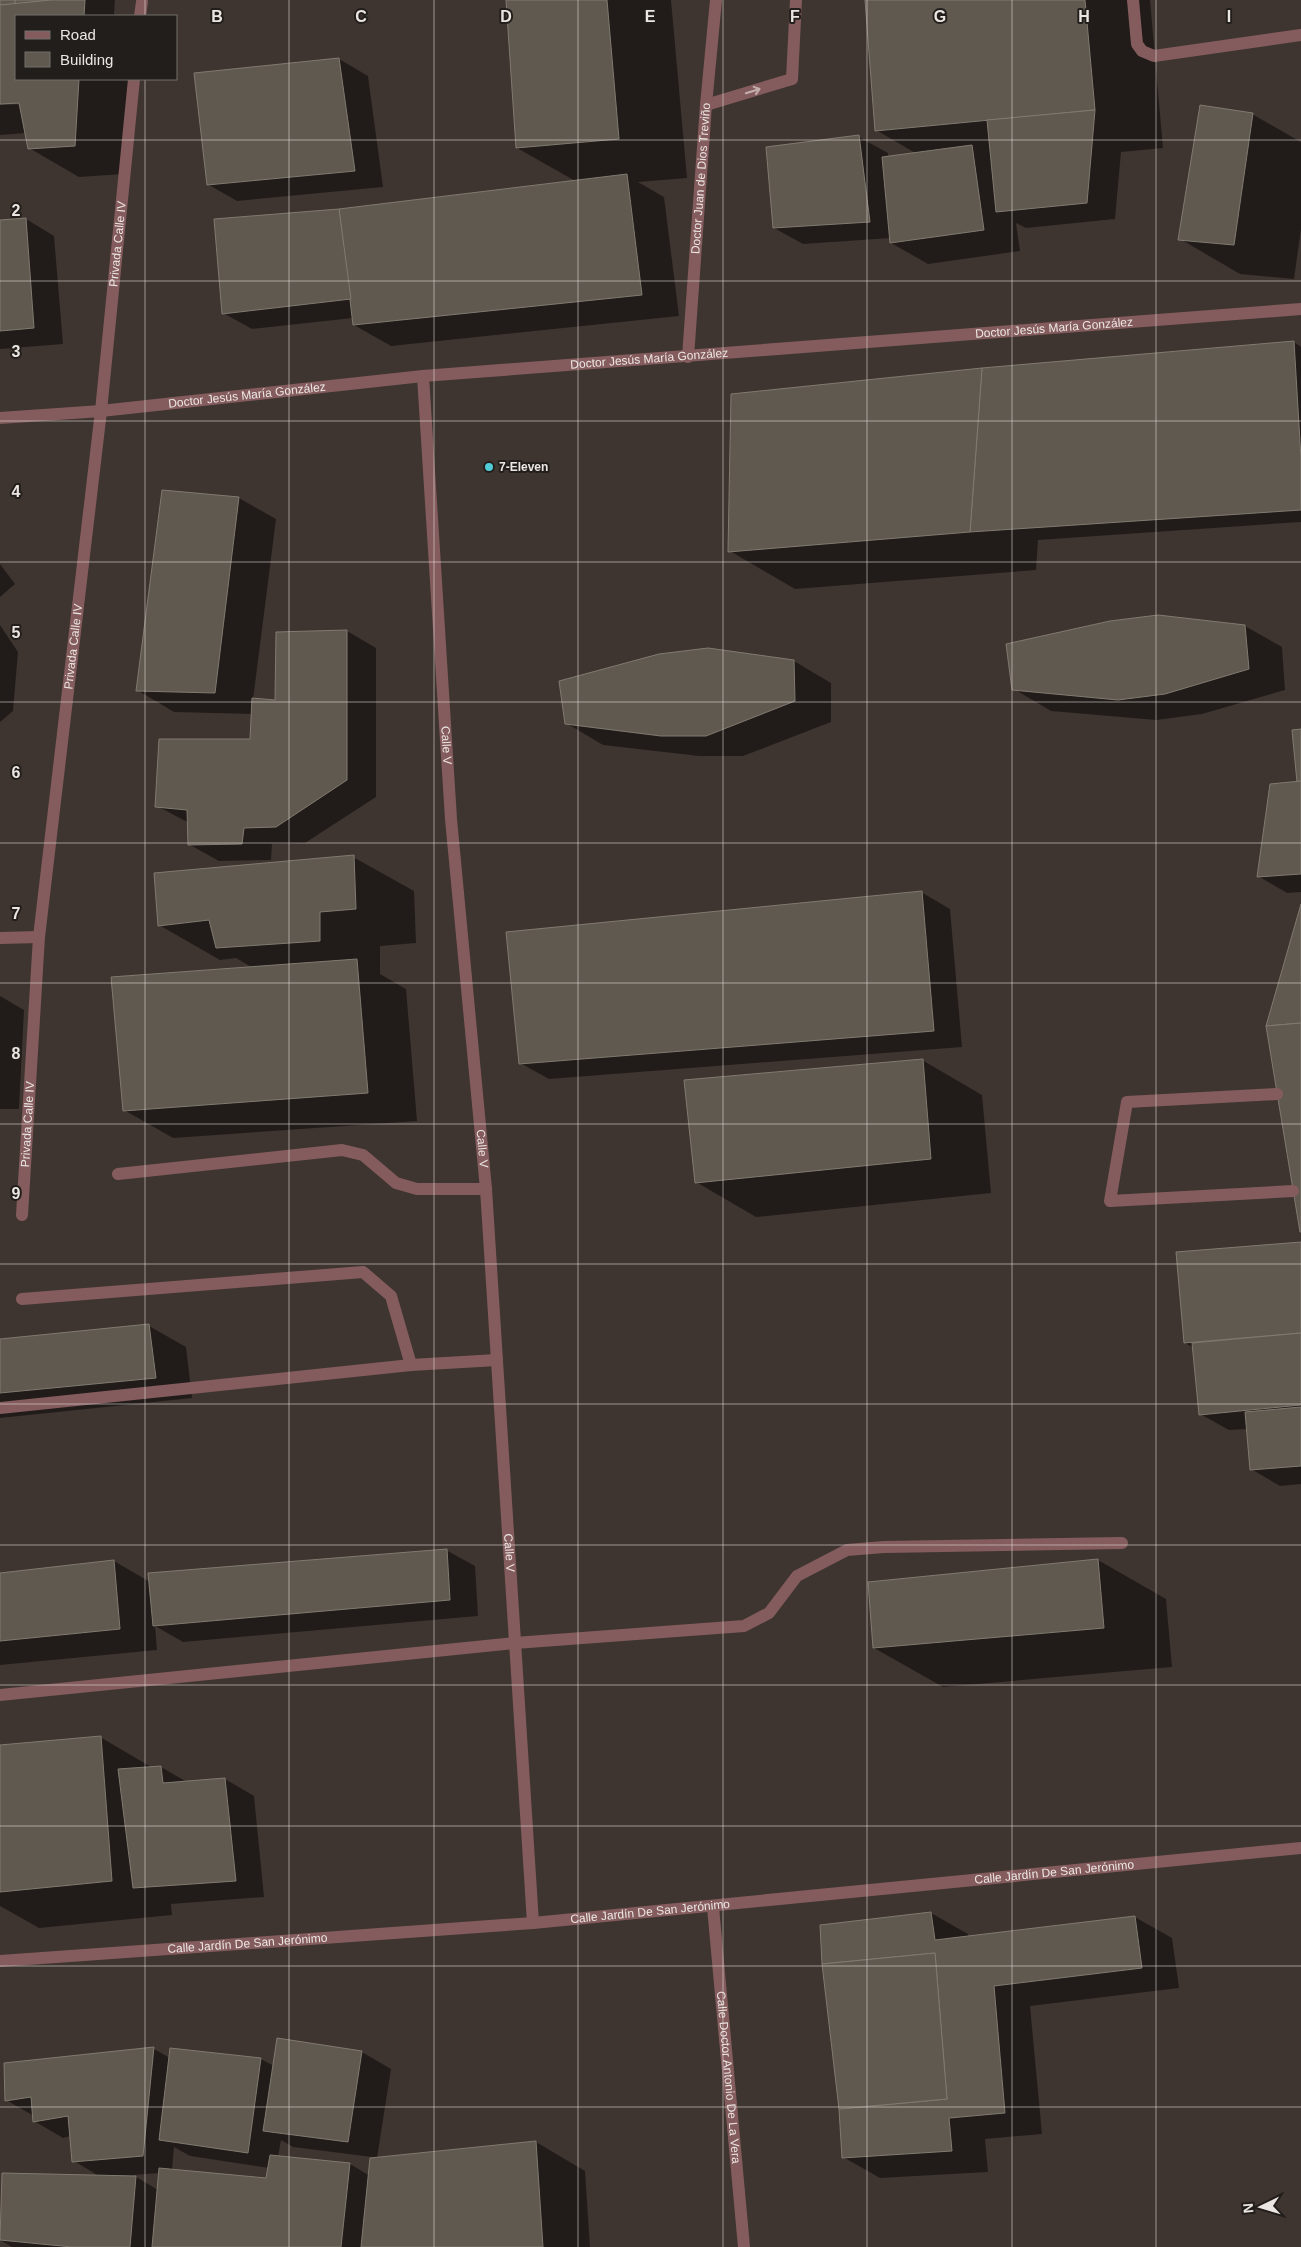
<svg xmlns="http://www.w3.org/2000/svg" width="1301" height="2247" viewBox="0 0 1301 2247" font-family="Arial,sans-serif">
<rect width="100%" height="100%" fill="#3f3530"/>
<!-- shadow -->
<g fill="#0007" fill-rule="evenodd">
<path d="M0 0H115L114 14 117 16H16V79H131L124 174 79 177 29 148 26 133 0 135V105L26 104 25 101 0 103Z"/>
<path d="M507 0H671L687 178 638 182 664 197 679 316 391 346 354 325 353 318 252 329 223 313 341 211 577 182 517 148Z"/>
<path d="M866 0H1150L1163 148 1121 152 1115 219 1026 228 1016 223 1020 251 928 264 891 243V238L803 244 774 228 859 137 888 153V157L917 154 876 130Z"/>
<path d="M339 59 368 76 383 187 237 201 209 185Z"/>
<path d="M1252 114 1301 142V229L1294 279 1240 274 1180 239Z"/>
<path d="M26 219 54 236 63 344 0 349V222Z"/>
<path d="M1294 342 1301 347V522L1038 540 1036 570 795 589 730 551Z"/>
<path d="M163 492 239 498 276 519 253 700 276 701 347 631 376 648V797L305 843 272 844 271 860 219 861 190 845 189 823 157 806 251 740 252 714 174 712 137 690Z"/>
<path d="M0 564 15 584 0 597Z"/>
<path d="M0 625 18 652 13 711 0 722Z"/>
<path d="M1245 626 1282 647 1285 690 1202 714 1156 720 1051 711 1014 689Z"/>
<path d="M794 661 831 683V722L743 756H699L603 745 566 723Z"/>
<path d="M1301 730V892L1287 893 1258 876 1298 783Z"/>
<path d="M353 857 414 891 416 943 380 946V974L406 989 417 1121 173 1138 124 1110 253 968 236 958 220 960 159 925Z"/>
<path d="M921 892 950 909 962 1047 549 1079 520 1063Z"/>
<path d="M0 996 24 1010 19 1109H0Z"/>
<path d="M922 1060 982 1095 991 1193 756 1217 696 1182Z"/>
<path d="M1301 1243V1484L1280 1486 1251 1469 1248 1429 1229 1430 1200 1414 1194 1348 1185 1343Z"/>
<path d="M149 1326 186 1347 192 1398 0 1418V1341Z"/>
<path d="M446 1550 475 1566 478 1616 183 1642 155 1626 157 1650 0 1665V1574L114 1561 150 1582Z"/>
<path d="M1098 1560 1166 1599 1172 1667 943 1687 874 1648Z"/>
<path d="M100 1737 153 1768 161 1767 187 1782 225 1779 254 1796 264 1897 171 1904 172 1915 39 1928 0 1906V1746Z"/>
<path d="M931 1913 968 1934V1937L1135 1917 1172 1938 1179 1988 1030 2006 1042 2134 985 2139 988 2172 880 2178 843 2157Z"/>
<path d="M278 2039 362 2052 391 2069 377 2158 536 2142 585 2171 590 2247H12L0 2240 3 2174 99 2176 74 2161 71 2136 63 2138 34 2121V2116L6 2100V2064L154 2049 170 2058 171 2050 261 2059 274 2066ZM281 2140 293 2147 372 2157 370 2176 350 2164 278 2157ZM174 2147 190 2156 269 2168 267 2179 172 2170ZM160 2173 158 2190 133 2175Z"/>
</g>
<!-- building -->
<g fill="#5f5950" stroke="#807a70">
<path d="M0 0H15V4L0 5Z"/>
<path d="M15 0H51L15 4Z"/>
<path d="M51 0H85L84 16H16V79H79L75 146 28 149 19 103 0 104V5Z"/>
<path d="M506 0H607L619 139 516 148Z"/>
<path d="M865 0H1085L1095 110 875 131Z"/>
<path d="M339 58 355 171 207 185 194 73Z"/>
<path d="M1200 105 1253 113 1234 245 1178 240Z"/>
<path d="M1095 110 1087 203 996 212 987 120Z"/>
<path d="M859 135 870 222 773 228 766 147Z"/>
<path d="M972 145 984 230 890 243 882 157Z"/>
<path d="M627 174 642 295 353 325 339 209Z"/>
<path d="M339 209 351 299 222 314 214 219Z"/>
<path d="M26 218 34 328 0 331V220Z"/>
<path d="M1294 341 1301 459V510L970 532 982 368Z"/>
<path d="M982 368 970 532 728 552 731 394Z"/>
<path d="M162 490 239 497 215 693 136 691Z"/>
<path d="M1158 615 1245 625 1249 669 1165 694 1118 700 1012 690 1006 644 1110 621Z"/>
<path d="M347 630V780L276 827 244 828 242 844 188 845 187 810 155 807 159 739H250L252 698 275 700 276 632Z"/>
<path d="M708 648 794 660 795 701 706 736H661L565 724 559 681 659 654Z"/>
<path d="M1301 729V781L1297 782 1292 730Z"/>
<path d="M1301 781V874L1257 877 1270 784Z"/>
<path d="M354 855 356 909 320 912V941L216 948 209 920 158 926 154 873Z"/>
<path d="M922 891 934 1031 519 1064 506 932Z"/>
<path d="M1301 904V1023L1266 1026Z"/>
<path d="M357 959 368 1093 123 1111 111 977Z"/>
<path d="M1301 1023V1232H1300L1266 1026Z"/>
<path d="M923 1059 931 1159 695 1183 684 1080Z"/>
<path d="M1301 1242V1333L1184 1343 1176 1252Z"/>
<path d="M149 1324 156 1378 0 1393V1339Z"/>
<path d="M1301 1333V1405L1199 1415 1192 1343Z"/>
<path d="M1301 1407V1466L1250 1470 1245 1412Z"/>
<path d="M447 1549 450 1600 153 1626 148 1573Z"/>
<path d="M1098 1559 1104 1628 873 1648 868 1582Z"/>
<path d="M114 1560 120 1629 0 1641V1573Z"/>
<path d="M101 1736 112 1881 0 1892V1745Z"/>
<path d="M161 1766 163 1783 225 1778 236 1881 133 1888 118 1769Z"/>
<path d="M931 1912 935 1940 1135 1916 1142 1968 994 1986 1005 2113 949 2118 952 2151 842 2158 839 2109 947 2099 935 1953 822 1964 820 1925Z"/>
<path d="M935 1953 947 2099 839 2109 822 1964Z"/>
<path d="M277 2038 362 2051 348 2142 263 2131Z"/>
<path d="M154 2047 143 2156 72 2162 68 2116 33 2122 31 2097 5 2101 4 2063Z"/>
<path d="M170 2048 261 2058 248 2153 159 2140Z"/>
<path d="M536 2141 543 2247H361L370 2158Z"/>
<path d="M270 2155 350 2163 341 2247H152L159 2168 266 2178Z"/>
<path d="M2 2173 136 2176 130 2247H72L0 2240Z"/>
</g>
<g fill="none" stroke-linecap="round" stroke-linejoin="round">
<!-- service -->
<g stroke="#845c5e" stroke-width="12">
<path d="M1133 0 1137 44 1142 51 1154 56 1301 35"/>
<path d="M706 105 792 79 796 0"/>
<path d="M1277 1094 1127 1102 1110 1201 1293 1191"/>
<path d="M22 1299 363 1272 391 1296 411 1365 497 1360"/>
<path d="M0 1408 411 1365"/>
<path d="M0 1695 515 1643 744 1626 769 1613 797 1576 847 1550 884 1547 1122 1543"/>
</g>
<!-- minor -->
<g stroke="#845c5e" stroke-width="12">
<path d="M140 16 142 2"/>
<path id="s1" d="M688 357 706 105 716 0"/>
<path id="s2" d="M423 376 451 819 486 1189 533 1923"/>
<path id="s3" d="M0 418 101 411 423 376 1301 309"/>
<path d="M0 938 39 937"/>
<path d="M118 1174 342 1150 363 1155 396 1183 417 1189H486"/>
<path id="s4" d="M22 1215 39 937 101 411 134 79"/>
<path id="s5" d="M713 1907 744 2247"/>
<path id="s6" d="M0 1961 533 1923 1301 1848"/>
</g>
</g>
<!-- one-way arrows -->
<defs><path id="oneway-shaft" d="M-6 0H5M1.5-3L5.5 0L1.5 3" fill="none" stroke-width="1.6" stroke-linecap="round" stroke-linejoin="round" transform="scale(1.25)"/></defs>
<use stroke="#c2afad" href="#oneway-shaft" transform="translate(753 91) rotate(-17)"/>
<!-- grid -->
<path fill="none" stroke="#ece6e2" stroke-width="1" stroke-opacity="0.55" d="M145 0V16M289 0V2247M434 0V2247M578 0V2247M723 0V2247M867 0V2247M1012 0V2247M1156 0V2247M145 79V2247M0 140H1301M0 281H1301M0 421H1301M0 562H1301M0 702H1301M0 843H1301M0 983H1301M0 1124H1301M0 1264H1301M0 1404H1301M0 1545H1301M0 1685H1301M0 1826H1301M0 1966H1301M0 2107H1301"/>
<!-- markers -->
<circle fill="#52cbd9" stroke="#221e1b" stroke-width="2" cx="489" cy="467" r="5"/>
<g text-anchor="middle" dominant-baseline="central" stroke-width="4" stroke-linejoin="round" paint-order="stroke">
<!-- street labels -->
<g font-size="12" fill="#ece6e2" stroke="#221e1b">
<text stroke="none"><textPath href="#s1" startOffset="179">Doctor Juan de Dios Treviño</textPath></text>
<text stroke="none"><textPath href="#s4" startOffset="976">Privada Calle IV</textPath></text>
<text stroke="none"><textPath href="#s3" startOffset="1058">Doctor Jesús María González</textPath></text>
<text stroke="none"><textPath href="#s3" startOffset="652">Doctor Jesús María González</textPath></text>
<text stroke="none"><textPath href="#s3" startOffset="248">Doctor Jesús María González</textPath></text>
<text stroke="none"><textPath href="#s4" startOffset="571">Privada Calle IV</textPath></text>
<text stroke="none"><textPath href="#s2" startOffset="370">Calle V</textPath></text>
<text stroke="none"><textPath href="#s4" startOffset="91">Privada Calle IV</textPath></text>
<text stroke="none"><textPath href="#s2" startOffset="775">Calle V</textPath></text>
<text stroke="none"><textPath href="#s2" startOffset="1180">Calle V</textPath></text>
<text stroke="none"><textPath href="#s6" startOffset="1058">Calle Jardín De San Jerónimo</textPath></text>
<text stroke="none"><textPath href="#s6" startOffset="652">Calle Jardín De San Jerónimo</textPath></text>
<text stroke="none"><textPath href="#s6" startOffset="248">Calle Jardín De San Jerónimo</textPath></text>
<text stroke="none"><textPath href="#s5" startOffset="171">Calle Doctor Antonio De La Vera</textPath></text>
</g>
<!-- poi labels -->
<g font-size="12" font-weight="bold" fill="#ece6e2" stroke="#221e1b" text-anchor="start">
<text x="499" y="467">7-Eleven</text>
</g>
</g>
<g font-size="16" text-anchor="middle" font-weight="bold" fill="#ece6e2" stroke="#221e1b" stroke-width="4" stroke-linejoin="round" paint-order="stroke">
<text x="217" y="22">B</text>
<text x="361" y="22">C</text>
<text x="506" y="22">D</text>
<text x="650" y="22">E</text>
<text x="795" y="22">F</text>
<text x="940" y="22">G</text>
<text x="1084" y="22">H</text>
<text x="1229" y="22">I</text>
<text x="16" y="216">2</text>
<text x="16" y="357">3</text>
<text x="16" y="497">4</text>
<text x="16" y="638">5</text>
<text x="16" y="778">6</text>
<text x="16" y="919">7</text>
<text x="16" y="1059">8</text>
<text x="16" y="1199">9</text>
</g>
<!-- legend -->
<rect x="15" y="15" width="162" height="65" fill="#221e1b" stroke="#736e6b"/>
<rect x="25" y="31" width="25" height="8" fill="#845c5e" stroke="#736e6b"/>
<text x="60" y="40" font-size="15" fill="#ece6e2">Road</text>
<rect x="25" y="52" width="25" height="15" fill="#5f5950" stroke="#736e6b"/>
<text x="60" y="65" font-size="15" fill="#ece6e2">Building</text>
<!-- north arrow -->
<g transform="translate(1261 2207) rotate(265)" stroke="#221e1b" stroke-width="4" paint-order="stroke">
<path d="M0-4L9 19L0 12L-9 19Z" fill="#ece6e2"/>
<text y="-8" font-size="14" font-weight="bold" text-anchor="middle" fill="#ece6e2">N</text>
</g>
</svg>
